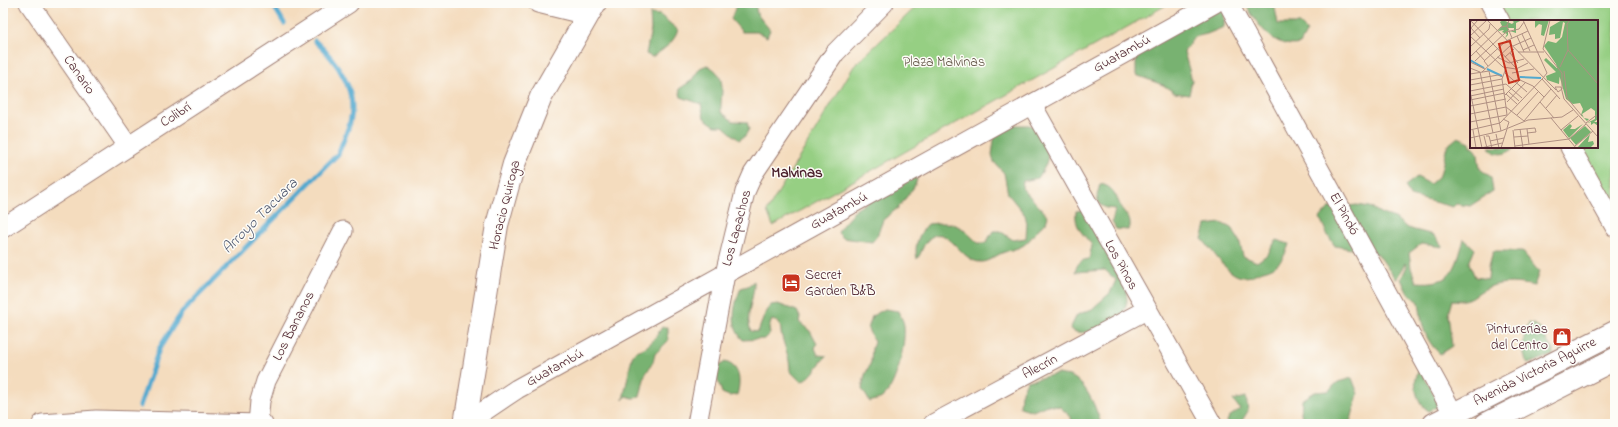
<svg xmlns="http://www.w3.org/2000/svg" width="1618" height="427" viewBox="0 0 1618 427" font-family="'Indie Flower',sans-serif">
<rect width="100%" height="100%" fill="#fdfcf7"/>
<filter id="ink" filterUnits="userSpaceOnUse"><feTurbulence type="fractalNoise" baseFrequency=".025" numOctaves="2"/><feDisplacementMap in="SourceGraphic" scale="8" xChannelSelector="R" yChannelSelector="G"/><feConvolveMatrix kernelMatrix="1 2 1 2 8 2 1 2 1" color-interpolation-filters="sRGB"/></filter>
<filter id="wash" filterUnits="userSpaceOnUse"><feTurbulence type="fractalNoise" baseFrequency=".012" numOctaves="4" result="noise"/><feDisplacementMap in="SourceGraphic" scale="16" xChannelSelector="R" yChannelSelector="G"/><feGaussianBlur stdDeviation="0.9" result="paint"/><feColorMatrix in="noise" values="0 0 0 0 0 0 0 0 0 0 0 0 0 0 0 0 0 1.4 0 .05"/><feComposite in="paint" operator="in"/></filter>
<g filter="url(#wash)">
<rect width="100%" height="100%" fill="#f4dcbe"/>
<!-- green -->
<g fill="#96cf83" stroke="#707757">
<path d="M920 3H1170L773 226 767 211 854 66Z"/>
<path d="M1498 3H1615V223L1574 147H1597V21H1507Z"/>
</g>
<!-- forest -->
<g fill="#78b271" stroke="#61684e">
<path d="M737 3H755L757 14 770 30 767 37 757 32H742L731 19Z"/>
<path d="M1190 3H1225L1224 27 1207 34 1194 37 1184 52 1192 80 1189 95 1175 93 1163 85 1136 75V61L1151 38 1189 7Z"/>
<path d="M1249 3H1269L1275 8 1278 24H1300L1307 31 1300 44C1276 50 1258 26 1248 8Z"/>
<path d="M650 14 660 15 678 30C674 43 663 50 652 57L646 54 651 29Z"/>
<path d="M707 65C729 76 720 93 721 112L733 121 747 122 749 129 745 136 739 140 723 126H715L704 118 701 104 681 97 679 89 691 81 700 68Z"/>
<path d="M1006 125H1029L1036 127C1048 150 1054 154 1038 178L1023 181 1022 188 1048 216 1046 223C1037 228 1033 238 1024 245 1018 249 1009 250 1002 253 995 256 990 261 982 262 960 264 947 218 927 241 922 246 922 253 917 259 914 245 918 235 928 224 956 221 958 224 978 243H986L993 231H1000L1013 240 1026 238 1027 223 1025 215 1008 194 1004 173 994 162 992 155 995 133Z"/>
<path d="M1458 137 1470 142 1471 147H1473L1478 155 1480 169 1491 177 1493 191 1470 206 1456 204 1453 207 1410 196 1405 186 1417 177 1430 184 1440 175 1447 146Z"/>
<path d="M1489 147H1516C1507 154 1497 158 1489 147Z"/>
<path d="M913 174 917 180 914 187 899 207 883 220 877 236 872 242 843 238 838 233C842 223 850 218 855 210Z"/>
<path d="M1100 184C1114 186 1116 197 1121 207 1125 215 1131 217 1130 227L1128 230 1116 229 1112 222 1115 209 1106 208 1099 204 1097 196Z"/>
<path d="M1357 205 1370 207 1382 214 1395 218 1407 228 1434 235 1443 247 1421 244 1409 253 1411 268 1416 282C1453 285 1455 270 1464 239L1475 249 1469 263 1475 277 1488 279 1489 266 1493 251H1522L1539 272 1534 286C1520 283 1503 281 1489 287 1471 295 1474 302 1452 300L1448 314 1452 346 1440 354C1423 338 1422 324 1419 302L1407 292 1401 279 1407 266 1405 263 1396 280 1378 254 1335 246 1327 234 1320 218 1329 208Z"/>
<path d="M1084 210 1126 287 1127 301 1123 315C1109 322 1084 340 1070 329L1077 315 1092 309 1110 293 1116 280 1105 270 1075 272C1077 264 1080 260 1089 259L1092 245C1083 234 1074 227 1076 211Z"/>
<path d="M1221 223 1233 229 1240 243 1243 256 1257 262 1268 254 1276 240 1289 244C1284 259 1278 268 1263 271 1257 273 1250 277 1245 277 1228 278 1213 250 1202 239L1206 225Z"/>
<path d="M754 281C755 299 744 313 751 331L758 332 766 311 771 305 778 304 797 311 800 317 799 322 810 331 817 344 815 348 818 355 827 356C817 364 814 377 801 382L790 371C790 358 785 349 782 337 780 331 782 328 778 322L772 320 769 327 770 334 765 339 743 340C729 326 734 304 741 288L748 286Z"/>
<path d="M885 309 898 311C900 316 904 321 904 326 906 343 897 384 884 396 881 400 874 400 870 402L862 389 865 375 871 362 872 348 874 342 868 329 872 316Z"/>
<path d="M1529 323 1536 325 1541 330 1548 343 1553 348V355L1528 364C1520 352 1523 335 1529 323Z"/>
<path d="M662 327H668V341L655 354 653 362 645 375 640 397 633 398 626 396 623 400 632 357 636 351C651 347 654 339 662 327Z"/>
<path d="M725 362C740 366 741 381 737 395L729 396 722 393 715 372 719 366Z"/>
<path d="M1420 369 1440 405 1429 411C1416 404 1411 381 1420 369Z"/>
<path d="M1057 374C1061 375 1066 375 1070 376 1087 383 1096 408 1101 424H1072L1071 417 1060 407 1047 405 1033 411 1020 407 1021 394 1027 381Z"/>
<path d="M1352 378 1358 394 1351 420 1344 424H1305L1301 413 1302 400 1315 392 1328 391 1338 382Z"/>
<path d="M1246 397 1248 411 1240 424H1226L1229 417 1240 409 1233 400Z"/>
</g>
<g fill="none" stroke-linecap="round" stroke-linejoin="round">
<!-- stream -->
<g stroke="#52a9cf" stroke-width="5">
<path d="M272 3 284 23"/>
<path d="M140 406 159 349 182 312 338 154C342 144 347 133 350 122 359 91 336 60 315 41"/>
</g>
</g>
</g>
<g filter="url(#ink)">
<g fill="none" stroke-linecap="round" stroke-linejoin="round">
<!-- minor casing -->
<g stroke="#9f7e74" stroke-width="21">
<g id="minor">
<path d="M29 3 128 146"/>
<path d="M538 3 587 15"/>
<path d="M1228 3 1459 424"/>
<path d="M1490 3 1500 21"/>
<path d="M1032 105 1212 424"/>
<path d="M1570 147 1615 227"/>
<path d="M3 228 349 3"/>
<path d="M42 424 96 420 263 424"/>
<path d="M258 424 260 401 266 381 343 231"/>
<path d="M465 424 517 389 1215 3"/>
<path d="M697 424 725 274 745 192 753 174 835 53 884 3"/>
<path d="M933 424 1146 310"/>
</g>
</g>
<!-- secondary casing -->
<g stroke="#9f7e74" stroke-width="24">
<g id="secondary">
<path d="M465 424 497 225 514 164 541 97 595 3"/>
<path d="M1434 424 1615 332"/>
<path d="M1486 424 1615 359"/>
</g>
</g>
<!-- minor -->
<use href="#minor" stroke="#fff" stroke-width="19"/>
<!-- secondary -->
<use href="#secondary" stroke="#fff" stroke-width="22"/>
</g>
</g>
<!-- icons -->
<defs>
<g id="hotel-square" transform="scale(1)"><rect x="-9" y="-9" width="18" height="18" rx="4" fill="#c8321e" stroke="#fdfcf7"/><path d="M-6-4.5h1.5V1H6V5H4.5V3h-9V5H-6ZM-4 0a1.8 1.8 0 1 1 3.6 0ZM.5 0V-2.5h3Q6-2.5 6 0Z" fill="#fff"/></g>
<g id="shop-square" transform="scale(1)"><rect x="-9" y="-9" width="18" height="18" rx="4" fill="#c8321e" stroke="#fdfcf7"/><path d="M-5-2.5h2.3a2.7 3.5 0 0 1 5.4 0H5L5.5 6h-11ZM-1.5-2.5h3a1.5 2.3 0 0 0-3 0Z" fill="#fff"/></g>
</defs>
<g fill-rule="evenodd">
<use href="#hotel-square" x="791" y="283"/>
<use href="#shop-square" x="1562" y="337"/>
</g>
<g text-anchor="middle" dominant-baseline="central" stroke-width="3" stroke-linejoin="round" paint-order="stroke">
<!-- street labels -->
<g font-size="14" fill="#4a1f2b" stroke="#fdfcf7">
<text transform="translate(1122 54) rotate(-29)">Guatambú</text>
<text transform="translate(79 75) rotate(55)">Canario</text>
<text transform="translate(176 115) rotate(-33)">Colibrí</text>
<text transform="translate(505 205) rotate(-76)">Horacio Quiroga</text>
<text transform="translate(839 211) rotate(-29)">Guatambú</text>
<text transform="translate(1344 214) rotate(61)">El Pindó</text>
<text transform="translate(737 228) rotate(-75)">Los Lapachos</text>
<text transform="translate(1121 265) rotate(61)">Los Pinos</text>
<text transform="translate(294 326) rotate(-63)">Los Bananos</text>
<text transform="translate(1040 367) rotate(-28)">Alecrín</text>
<text transform="translate(555 368) rotate(-29)">Guatambú</text>
<text transform="translate(1535 372) rotate(-27)">Avenida Victoria Aguirre</text>
</g>
<!-- park labels -->
<g font-size="14" fill="#615445" stroke="#fdfcf7">
<text x="944" y="62">Plaza Malvinas</text>
</g>
<!-- poi labels -->
<g font-size="14" fill="#4a1f2b" stroke="#fdfcf7" text-anchor="start">
<text x="805" y="275">Secret<tspan x="805" dy="16">Garden B&amp;B</tspan></text>
<text x="1548" y="329" text-anchor="end">Pinturerías<tspan x="1548" dy="16">del Centro</tspan></text>
</g>
<!-- neighbourhood labels -->
<g font-size="15" font-weight="bold" fill="#4a1f2b" stroke="#fdfcf7">
<text x="797" y="173">Malvinas</text>
</g>
<!-- water labels -->
<g font-size="15" font-style="italic" fill="#4d566d" stroke="#fdfcf7">
<text transform="translate(260 216) rotate(-45)">Arroyo Tacuara</text>
</g>
</g>
<!-- overview -->
<g transform="translate(1470 20)">
<rect width="128" height="128" fill="#f4dcbe"/>
<path d="M33 0 42 4 44 2 41 0H52L46 3V13L40 11H44V8H38V15L35 18 37 14 32 12 34 10 28 11 32 6 30 2ZM60 0H79L74 16 71 15 72 5 69 4 65 8V1ZM92 0H128V99L124 102H128V106L124 103 121 105V102L117 103 125 99V91L121 88 112 94 114 98 119 99 117 101 111 95 113 89 110 83 103 84 96 79 86 44 74 26 78 21 86 23 92 17 95 3 93 2 90 18 85 19V14L79 15 80 7ZM76 38 90 51 89 64 77 60 76 56 86 52 74 40ZM100 104 102 106 100 109H105L113 104 99 118 93 110ZM115 106 121 112 106 125 100 118ZM120 114 118 122 123 121 124 124 120 128H107Z" fill="#78b271"/>
<path fill="none" stroke="#52a9cf" stroke-width="2" d="M0 40 14 48M17 49 32 56M50 57 71 58"/>
<path fill="none" stroke="#b09083" stroke-width="1" d="M0 0 47 49 50 60M17 0 86 70M39 0 37 6 42 18M53 0 77 53 73 58M80 0 73 29 92 53V69M0 7 10 18M0 9 8 0M52 14 60 31M0 16 33 47 46 49 58 43M0 16 17 0M47 16 54 32M43 26 61 18M0 27 19 9 20 4M53 30 64 25M98 30 128 64M6 31 15 41M48 32H74M40 33 48 43M0 37 31 7 37 6M27 37 39 43 54 39M35 37 44 29M5 41 36 12 49 9 54 2M0 42 15 49M18 46 14 41 36 21 58 11M90 47 98 30 97 4 100 0M0 48 10 52 23 113M36 48 32 59 36 87M94 51 97 78 112 96M12 52 41 25M35 53 57 72M42 53 64 49M0 54 19 51 31 111M72 59 90 79M0 60 28 55 33 57M50 60 63 66 74 77M0 65 32 59M92 69 88 72 85 67H91L94 79 128 117M0 71 36 64 52 78M0 71 12 128M39 72 49 81M36 74 47 84M35 75 50 60M0 76 34 69M0 80 35 73M37 82 56 62M70 82 84 98M69 83 81 69M0 86 36 79M36 87 54 101 69 83M76 88 87 75M0 94 36 87M47 95 68 72M81 98 106 128M33 99 39 102 37 108M0 102 37 95 36 87M116 103 128 94M50 109 53 128M57 109 59 124M0 110 30 103 73 58M3 110 6 128M43 110 45 128M44 110 65 108 66 112 57 113M91 110 108 96M26 114 29 128M14 116 17 128M16 116H19L22 128M44 117 58 116M0 118 31 111 58 100 92 97 103 90M20 121 34 118M45 126 99 119 116 104M105 126 123 111M11 128 32 123M31 128 37 109"/>
<path fill="#c8321e" fill-opacity="0.15" stroke="#c8321e" stroke-width="2" d="M40 21 49 60 39 63 29 24Z"/>
<rect width="128" height="128" fill="none" stroke="#4a1f2b" stroke-width="2"/>
</g>
<!-- margin -->
<rect width="1618" height="427" fill="none" stroke="#fdfcf7" stroke-width="16"/>
</svg>
